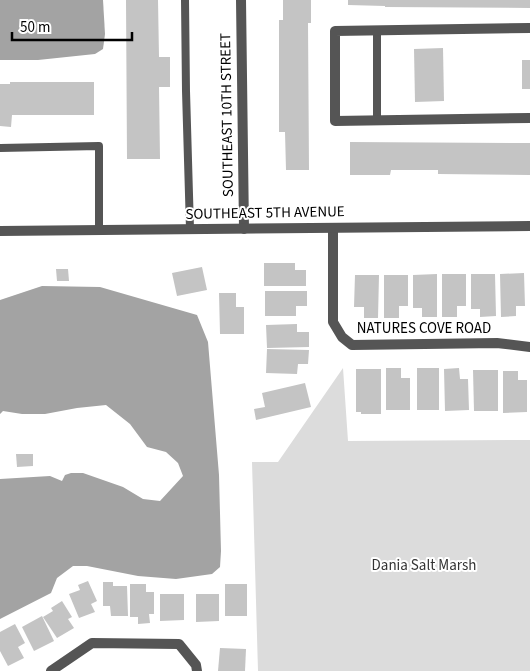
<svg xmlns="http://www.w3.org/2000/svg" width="530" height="671" viewBox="0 0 530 671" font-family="'Source Sans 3',sans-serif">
<rect width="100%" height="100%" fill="#fff"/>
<!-- green -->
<path fill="#dcdcdc" d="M343 368 348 441 530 440V671H258L252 462H278Z"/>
<!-- water -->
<g fill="#a3a3a3">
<path d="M0 0H103L105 34 103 49 95 54 38 60H0Z"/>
<path d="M42 286 100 287 197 315 208 342 219 475 221 551 220 567 212 574 176 579 138 576 87 566H73L57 578 51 593 0 619V479L50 476 62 481 65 475 71 473H83L123 487 143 499 160 501 183 476 178 463 166 452 147 447 130 424 106 405 77 408 45 414H22L3 411 0 414V300Z"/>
</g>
<!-- building -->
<g fill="#c4c4c4">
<path d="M126 0H158L159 57H170V87H159L160 159H127Z"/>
<path d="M283 0H311V23H308L309 170H286L285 132H279V20H283Z"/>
<path d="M348 0H530V8L385 7V6L348 5Z"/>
<path d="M443 48 444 101 415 102 414 49Z"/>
<rect x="522" y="60" width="8" height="29"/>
<path d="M10 82H94V115H12L11 127 0 126V84H10Z"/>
<path d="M350 142 530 143V175L438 174V170H391L390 175H350Z"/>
<path d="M264 263H295V270H306V286H264Z"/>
<path d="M202 267 207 290 177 296 172 273Z"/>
<path d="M56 269H68L69 281H57Z"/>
<path d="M524 273 525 306H516V316L501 317 500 274Z"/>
<path d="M437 274V317H422V308H413V275Z"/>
<path d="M442 274H466V306H457V317H442Z"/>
<path d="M471 274H495L496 316 480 317V309H471Z"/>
<path d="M355 275H379L378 318H364V307H354Z"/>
<path d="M384 275H408V306H399V318H384Z"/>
<path d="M265 291H307V306H296V316H265Z"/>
<path d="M219 293H236V307H244V334H220Z"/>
<path d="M297 324V332H309V347L267 348 266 325Z"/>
<path d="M267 349 309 350 308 364H298L297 374 266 373Z"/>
<path d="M386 368H401V378H410V410H386Z"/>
<rect x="417" y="368" width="22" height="42"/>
<path d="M459 368 460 379H468L469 410 445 411 444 369Z"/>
<path d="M356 369H381V414H361V412H356Z"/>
<path d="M473 370H498V411H474Z"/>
<path d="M503 371H518V380H527V412L503 413Z"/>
<path d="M305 383 311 407 256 420 254 409 265 407 262 393Z"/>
<path d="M16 454H33V466L17 467Z"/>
<path d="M88 581 97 601 91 604 95 612 79 618 69 594 80 590 78 585Z"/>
<path d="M103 582H113V586H127L128 616H111L110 606H103Z"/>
<path d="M130 584H146V592H154V614H149L150 623 138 624V617H130Z"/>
<rect x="225" y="584" width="22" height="32"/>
<path d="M160 594H184V620L160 621Z"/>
<path d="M196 594H219V621L196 622Z"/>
<path d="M62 601 72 617 68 619 74 628 57 638 43 617 53 611 51 608Z"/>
<path d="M42 616 54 641 34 651 22 627Z"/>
<path d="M15 624 25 643 18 647 24 658 8 666 0 651V632Z"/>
<path d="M220 648 246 649 245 671H218Z"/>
</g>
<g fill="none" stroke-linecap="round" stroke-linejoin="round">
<!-- service -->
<g stroke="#555" stroke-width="8">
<path d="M185 0 186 91 190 229"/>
<path d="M377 30V120"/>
<path d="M0 148 99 146V230"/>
</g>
<!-- minor -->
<g stroke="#555" stroke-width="10">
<path d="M241 0 244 229"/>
<path d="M530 28 335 31V121L530 118"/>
<path d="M333 228V322L342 337 352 345 497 343 530 347"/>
<path d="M51 671 92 643 179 644 196 665 197 671"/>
</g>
<!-- tertiary -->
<path stroke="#555" stroke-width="10" d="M0 231 530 226"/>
</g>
<g text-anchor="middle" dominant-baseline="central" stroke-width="4" stroke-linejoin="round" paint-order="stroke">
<!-- street labels -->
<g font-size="15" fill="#000" stroke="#fff">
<text transform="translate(227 115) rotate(-91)">SOUTHEAST 10TH STREET</text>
<text transform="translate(265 213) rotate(-1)">SOUTHEAST 5TH AVENUE</text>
<text x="424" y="328">NATURES COVE ROAD</text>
</g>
<!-- park labels -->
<g font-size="15" fill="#333" stroke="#fff">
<text x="424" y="565">Dania Salt Marsh</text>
</g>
</g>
<!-- scale -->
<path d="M12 32v8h120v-8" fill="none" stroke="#000000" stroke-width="2.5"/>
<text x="20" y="32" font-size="15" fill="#000000" stroke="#ffffff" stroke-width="4" paint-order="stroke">50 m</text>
</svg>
